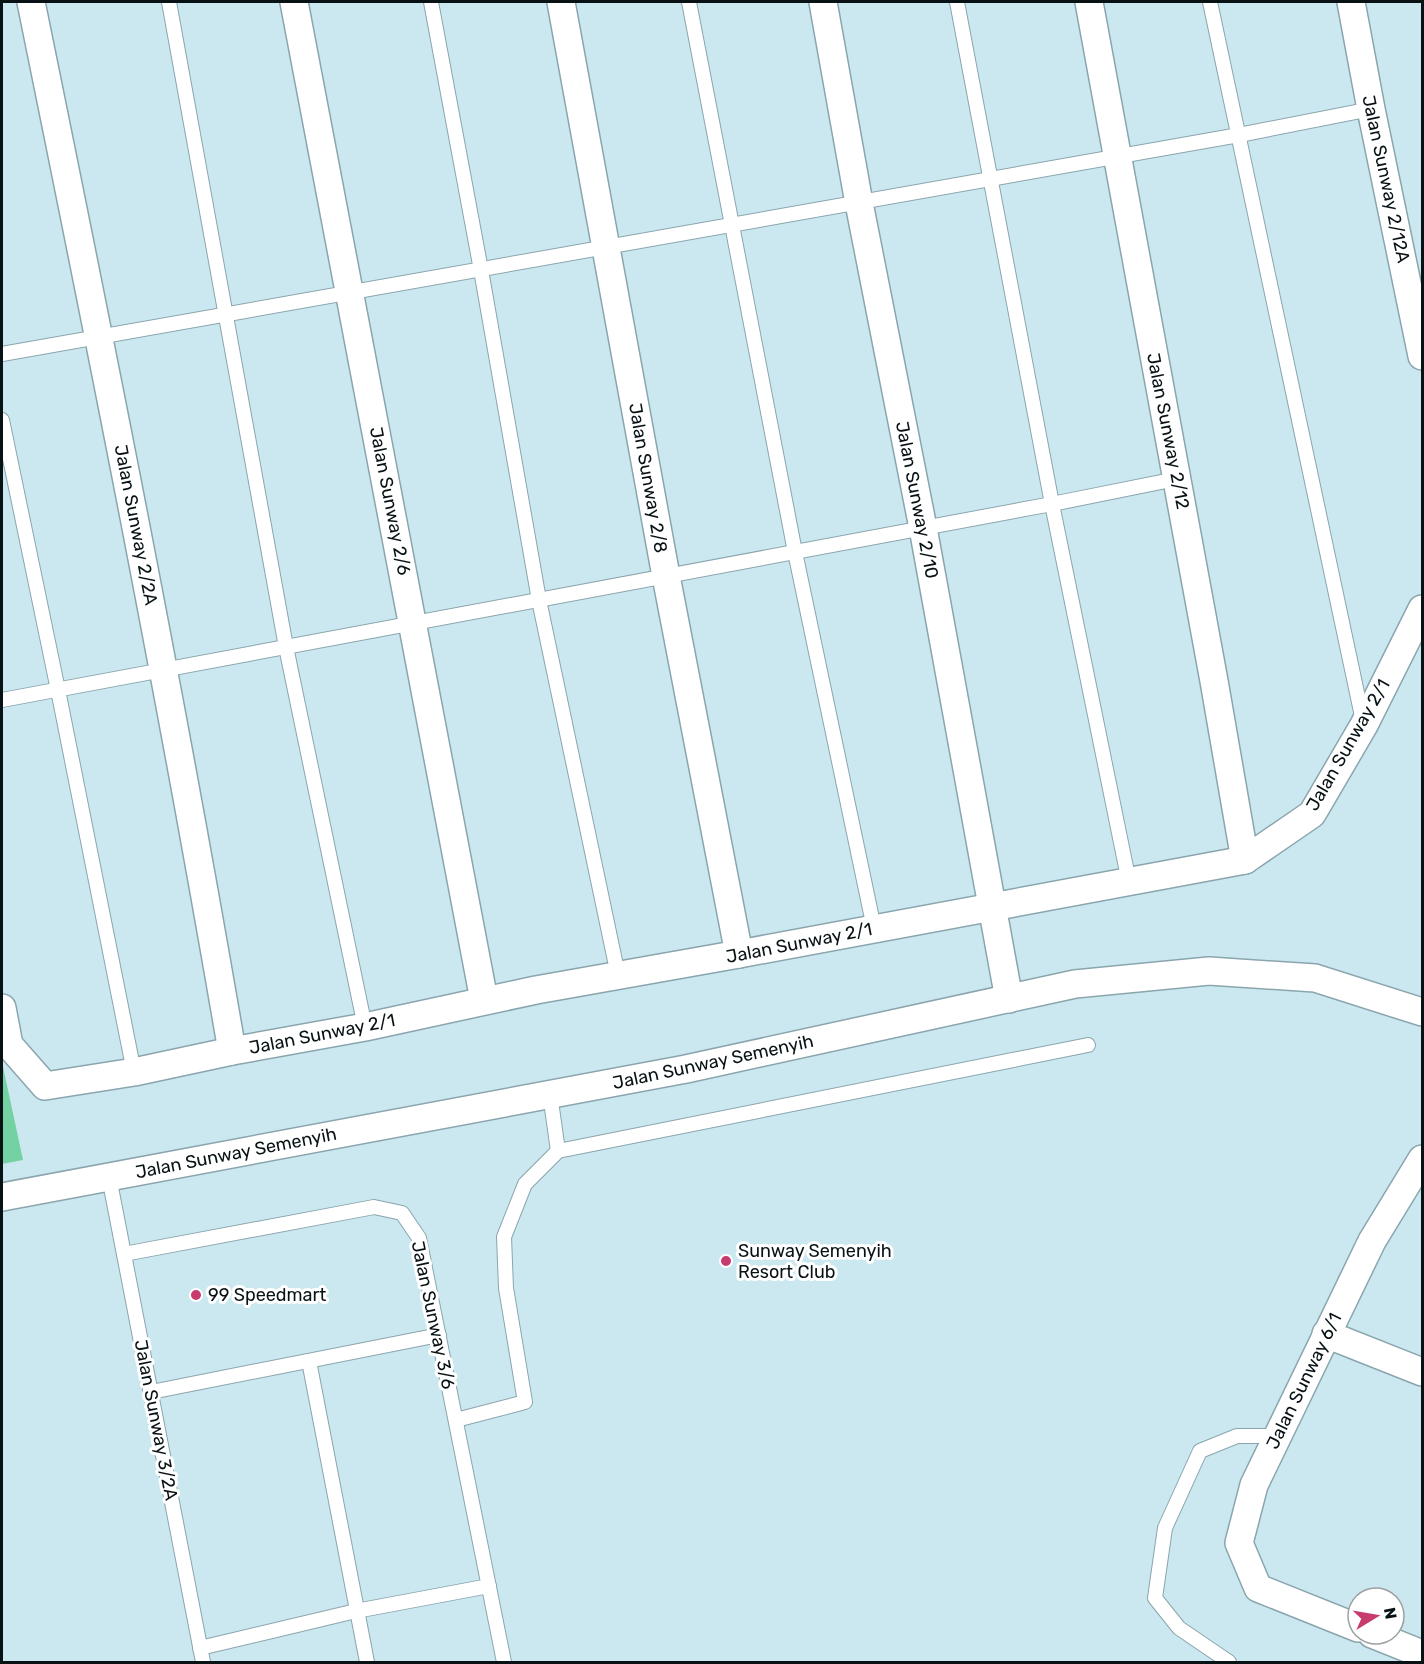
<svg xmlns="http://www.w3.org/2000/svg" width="1424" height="1664" viewBox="0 0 1424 1664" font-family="Rubik,sans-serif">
<rect width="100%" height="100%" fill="#cbe8f1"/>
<!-- green -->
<path fill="#74d2a2" d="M2 1062 23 1160 2 1164Z"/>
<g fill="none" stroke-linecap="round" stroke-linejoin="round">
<!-- service casing -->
<g stroke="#8aa5ad" stroke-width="16">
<g id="service">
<path d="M169 2 286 647 365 1027"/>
<path d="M431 2 481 270 539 600 618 975"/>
<path d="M689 2 795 552 874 928"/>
<path d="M957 2 1052 504 1129 882"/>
<path d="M1210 2 1363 721"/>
<path d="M2 354 1239 135 1371 109"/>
<path d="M2 420 58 690 134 1072"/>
<path d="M2 700 1052 504 1176 479"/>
<path d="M550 1094 558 1151"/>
<path d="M109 1177 203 1662"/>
<path d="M124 1254 374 1207 402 1213 419 1238 504 1662"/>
<path d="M309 1361 367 1662"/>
<path d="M151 1392 439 1335"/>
<path d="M456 1420 525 1402 506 1288 504 1237 525 1184 558 1151 1088 1045"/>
<path d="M200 1648 356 1611 489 1586"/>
<path d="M1229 1662 1179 1628 1155 1598 1165 1528 1200 1451 1237 1436H1278"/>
</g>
</g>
<!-- minor casing -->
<g stroke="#8aa5ad" stroke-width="30">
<g id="minor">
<path d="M31 2C102 350 172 700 232 1051"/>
<path d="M294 2 484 1000"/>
<path d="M561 2 666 576 739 954"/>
<path d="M823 2 859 203 923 528 1009 999"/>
<path d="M1089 2 1214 681 1245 860"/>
<path d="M1351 2 1371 109 1422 356"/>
<path d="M2 1008 9 1045 45 1086 134 1072 232 1051 365 1027 536 990 739 954 1245 860 1312 814 1364 725 1422 609"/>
<path d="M2 1197 686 1069 1075 984 1209 971 1315 978 1422 1012"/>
<path d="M1326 1334 1422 1372"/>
<path d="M1358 1628 1258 1588 1239 1543 1254 1485 1372 1241 1422 1159"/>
<path d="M1372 1634 1422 1654"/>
</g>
</g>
<!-- service -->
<use href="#service" stroke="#fff" stroke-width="14"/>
<!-- minor -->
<use href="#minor" stroke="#fff" stroke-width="27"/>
</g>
<!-- markers -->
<g fill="#c73b6f" stroke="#fff" stroke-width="2">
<circle cx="726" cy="1261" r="6"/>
<circle cx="196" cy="1295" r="6"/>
</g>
<g text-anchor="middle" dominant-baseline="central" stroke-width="6" stroke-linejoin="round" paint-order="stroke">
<!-- street labels -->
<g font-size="18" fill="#081215" stroke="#fff">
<text transform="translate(1386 179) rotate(78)">Jalan Sunway 2/12A</text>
<text transform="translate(1168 431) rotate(79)">Jalan Sunway 2/12</text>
<text transform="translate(648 478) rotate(80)">Jalan Sunway 2/8</text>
<text transform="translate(917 500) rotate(79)">Jalan Sunway 2/10</text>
<text transform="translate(390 501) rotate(79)">Jalan Sunway 2/6</text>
<text transform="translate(136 525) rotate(79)">Jalan Sunway 2/2A</text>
<text transform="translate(1348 745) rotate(-60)">Jalan Sunway 2/1</text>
<text transform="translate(799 943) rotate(-11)">Jalan Sunway 2/1</text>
<text transform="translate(322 1034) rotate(-11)">Jalan Sunway 2/1</text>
<text transform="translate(713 1062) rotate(-12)">Jalan Sunway Semenyih</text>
<text transform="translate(236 1153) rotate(-11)">Jalan Sunway Semenyih</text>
<text transform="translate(433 1315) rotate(78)">Jalan Sunway 3/6</text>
<text transform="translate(1304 1381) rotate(-64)">Jalan Sunway 6/1</text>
<text transform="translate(156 1420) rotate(79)">Jalan Sunway 3/2A</text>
</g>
<!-- poi labels -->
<g font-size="18" fill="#081215" stroke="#fff" text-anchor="start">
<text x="738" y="1251">Sunway Semenyih<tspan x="738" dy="21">Resort Club</tspan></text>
<text x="208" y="1295">99 Speedmart</text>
</g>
</g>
<!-- border -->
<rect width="1424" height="1664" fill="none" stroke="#081215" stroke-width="6"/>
<!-- north arrow -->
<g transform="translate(1376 1616) rotate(79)"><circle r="28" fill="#ffffff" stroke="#9ca0a1" stroke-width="1.5"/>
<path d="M0-4.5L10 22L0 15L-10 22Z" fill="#c73b6f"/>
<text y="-9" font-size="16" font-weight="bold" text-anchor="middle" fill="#081215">N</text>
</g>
</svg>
